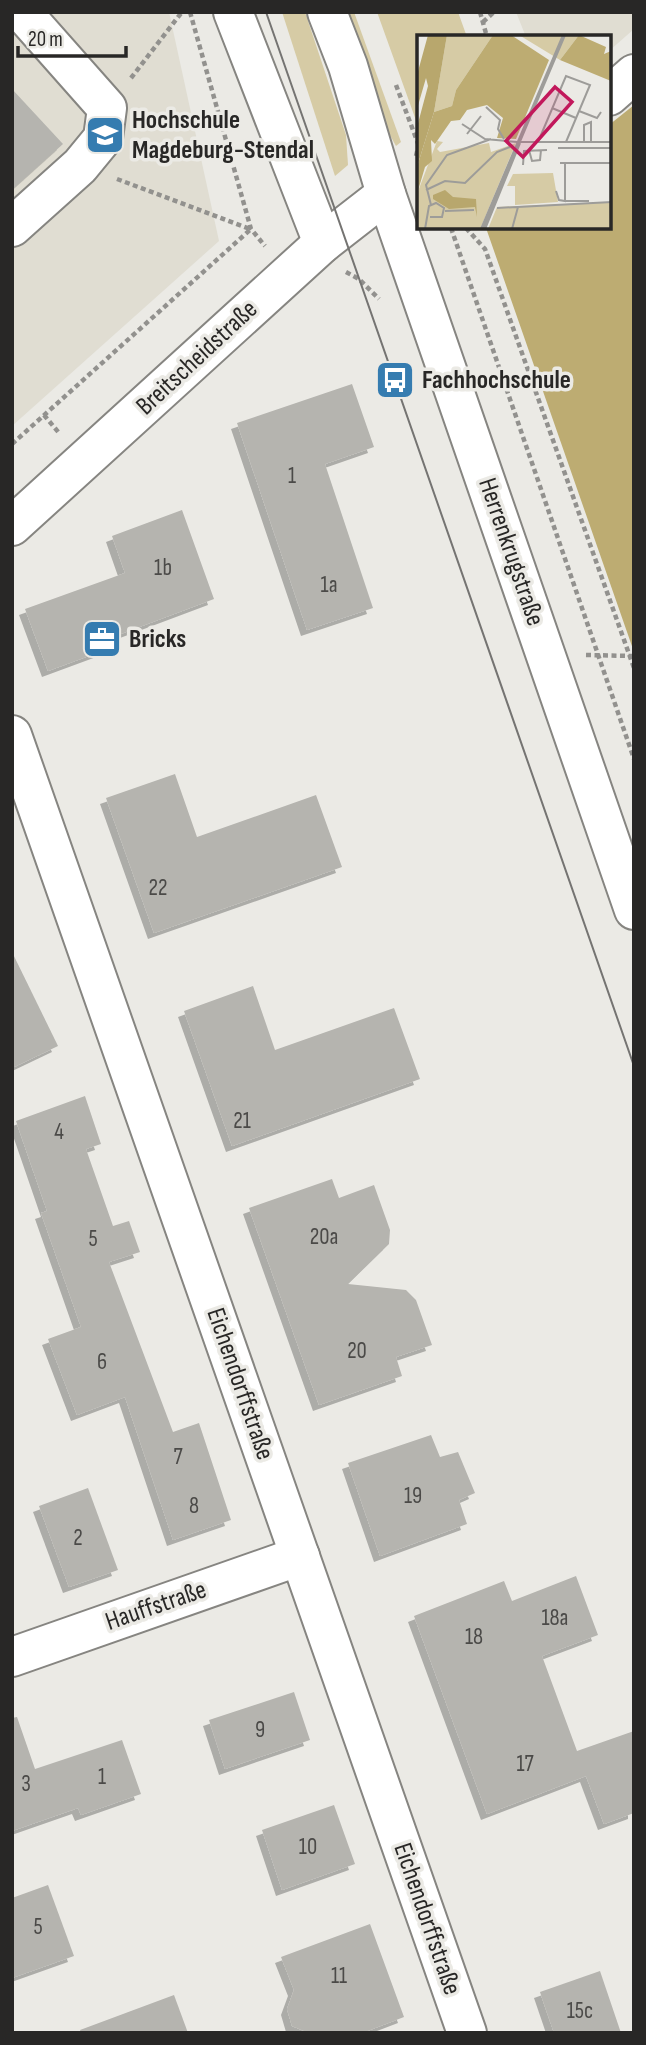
<svg xmlns="http://www.w3.org/2000/svg" width="646" height="2045" viewBox="0 0 646 2045" font-family="'Sofia Sans Condensed',sans-serif">
<defs>
<filter id="shadow"><feDropShadow dx="-6" dy="6" stdDeviation="0" flood-color="#0004"/></filter>
</defs>
<rect width="100%" height="100%" fill="#ebeae5"/>
<!-- built -->
<g fill="#e0ddd2">
<path d="M12 12H169L219 241 12 426Z"/>
<path d="M516 12H634V29L609 51V37H526Z"/>
</g>
<!-- green -->
<g fill="#d6cba5">
<path d="M282 12H305L346 135 348 165 335 176Z"/>
<path d="M345 12H354L401 142 396 146 386 128Z"/>
<path d="M377 12H458L467 37H419L418 126Z"/>
</g>
<!-- forest -->
<path fill="#bdac72" d="M634 105V652L486 228H609V125Z"/>
<!-- building -->
<g fill="#b5b4af" filter="url(#shadow)">
<path d="M12 89 63 144 12 190Z"/>
<path d="M352 384 374 447 325 464 373 608 307 630 237 423Z"/>
<path d="M182 510 214 599 110 638 113 647 48 671 25 609 125 573 112 536Z"/>
<path d="M175 774 197 837 316 795 342 867 154 933 106 798Z"/>
<path d="M12 952 58 1046 12 1068Z"/>
<path d="M253 986 275 1050 394 1008 420 1079 232 1146 184 1011Z"/>
<path d="M85 1096 101 1144 86 1149 113 1226 129 1221 140 1252 109 1262 173 1432 199 1423 231 1520 173 1540 125 1397 77 1415 48 1339 81 1327 41 1213 47 1211 16 1121Z"/>
<path d="M332 1179 339 1198 374 1185 390 1230 389 1244 348 1284 406 1290 416 1300 432 1345 396 1357 402 1376 319 1405 249 1208Z"/>
<path d="M431 1435 440 1457 458 1452 475 1493 459 1500 467 1524 380 1556 348 1463Z"/>
<path d="M88 1488 118 1570 69 1587 39 1506Z"/>
<path d="M576 1576 598 1635 542 1656 577 1751 634 1731V1813L604 1824 586 1776 487 1814 414 1616 504 1581 512 1601Z"/>
<path d="M294 1692 310 1740 225 1769 209 1720Z"/>
<path d="M17 1717 35 1769 122 1740 141 1794 81 1815 78 1808 12 1831V1718Z"/>
<path d="M334 1805 355 1864 282 1890 262 1830Z"/>
<path d="M48 1885 74 1956 12 1978V1898Z"/>
<path d="M370 1924 404 2017 362 2033H309L292 2026 287 2009 294 1990 281 1957Z"/>
<path d="M600 1971 621 2033H554L540 1992Z"/>
<path d="M174 1995 188 2033H81L80 2030Z"/>
</g>
<g fill="none" stroke-linecap="round" stroke-linejoin="round">
<!-- minor casing -->
<g stroke="#868581" stroke-width="42">
<g id="minor">
<path d="M233 12 323 243"/>
<path d="M327 12 348 66 386 194 634 910"/>
<path d="M609 96 634 74"/>
<path d="M12 227 80 166 103 138 107 108 22 12"/>
<path d="M12 526 323 243 386 194"/>
<path d="M12 735 467 2033"/>
<path d="M12 1657 300 1556"/>
</g>
</g>
<!-- path -->
<g stroke="#92918e" stroke-width="4.5" stroke-dasharray="5 3.5" stroke-linecap="butt">
<path d="M190 12 251 229 265 246"/>
<path d="M480 12 487 37"/>
<path d="M483 22 494 12"/>
<path d="M131 78 182 12"/>
<path d="M396 85 419 146"/>
<path d="M416 156 419 144"/>
<path d="M117 179 250 229"/>
<path d="M451 228 634 759"/>
<path d="M466 228 485 249 634 668"/>
<path d="M346 272 359 279 379 299"/>
<path d="M44 415 59 433"/>
<path d="M12 444 251 229"/>
<path d="M586 655 634 656"/>
</g>
<!-- minor -->
<use href="#minor" stroke="#fff" stroke-width="38"/>
<!-- tram -->
<path stroke="#757472" stroke-width="2" d="M266 12 634 1066"/>
</g>
<!-- icons -->
<defs>
<g id="university-square" transform="scale(2.0125)"><rect x="-9" y="-9" width="18" height="18" rx="4" fill="#357cb0" stroke="#ebeae5"/><path d="M0-5L7-2L0 1L-7-2ZM-4 1L0 2.5L4 1V4Q0 6-4 4Z" fill="#fff"/></g>
<g id="bus-square" transform="scale(2.0125)"><rect x="-9" y="-9" width="18" height="18" rx="4" fill="#357cb0" stroke="#ebeae5"/><path d="M-5-6H5V4H4V6H2V4H-2V6H-4V4H-5ZM-3.5-4V0h7V-4ZM-3.5 1.2v1.5H-2V1.2ZM2 1.2v1.5H3.5V1.2Z" fill="#fff"/></g>
<g id="office-square" transform="scale(2.0125)"><rect x="-9" y="-9" width="18" height="18" rx="4" fill="#357cb0" stroke="#ebeae5"/><path d="M-6-3h4V-5.5h4V-3h4V5H-6ZM-1-4.5V-3h2v-1.5ZM-6 0V1H6V0Z" fill="#fff"/></g>
</defs>
<g fill-rule="evenodd">
<use href="#university-square" x="105" y="135"/>
<use href="#bus-square" x="395" y="380"/>
<use href="#office-square" x="102" y="639"/>
</g>
<g text-anchor="middle" dominant-baseline="central" stroke-width="7" stroke-linejoin="round" paint-order="stroke">
<!-- number labels -->
<g font-size="23" fill="#4b4a48">
<text x="292" y="476">1</text>
<text x="163" y="568">1b</text>
<text x="329" y="585">1a</text>
<text x="158" y="888">22</text>
<text x="242" y="1121">21</text>
<text x="59" y="1132">4</text>
<text x="324" y="1237">20a</text>
<text x="93" y="1239">5</text>
<text x="357" y="1351">20</text>
<text x="102" y="1362">6</text>
<text x="178" y="1457">7</text>
<text x="413" y="1496">19</text>
<text x="194" y="1506">8</text>
<text x="78" y="1538">2</text>
<text x="555" y="1618">18a</text>
<text x="474" y="1637">18</text>
<text x="260" y="1730">9</text>
<text x="525" y="1764">17</text>
<text x="102" y="1777">1</text>
<text x="26" y="1784">3</text>
<text x="308" y="1847">10</text>
<text x="38" y="1927">5</text>
<text x="339" y="1976">11</text>
<text x="580" y="2011">15c</text>
</g>
<!-- poi labels -->
<g font-size="26" font-weight="bold" fill="#282726" stroke="#ebeae5" text-anchor="start">
<text x="132" y="120">Hochschule<tspan x="132" dy="30">Magdeburg-Stendal</tspan></text>
<text x="422" y="380">Fachhochschule</text>
<text x="129" y="639">Bricks</text>
</g>
<!-- street labels -->
<g font-size="26" fill="#282726" stroke="#ebeae5">
<text transform="translate(197 358) rotate(-43)">Breitscheidstraße</text>
<text transform="translate(511 552) rotate(71)">Herrenkrugstraße</text>
<text transform="translate(240 1384) rotate(71)">Eichendorffstraße</text>
<text transform="translate(156 1606) rotate(-19)">Hauffstraße</text>
<text transform="translate(427 1919) rotate(71)">Eichendorffstraße</text>
</g>
</g>
<!-- overview -->
<g transform="translate(417 35)">
<rect width="194" height="194" fill="#ebeae5"/>
<path d="M30 0H76L39 55 35 71 17 77ZM102 0H162L143 25ZM20 106 26 107 20 114 23 117 72 108 74 117 99 108 63 194H0V159ZM136 138 141 167 98 170V151H90L96 139ZM194 167V194H71L80 172Z" fill="#d6cba5"/>
<path d="M76 0H94L132 25 99 104 80 103 86 83 70 70 50 75 43 85 34 86 18 109 14 105 15 126 8 132 0 159V132L17 77 35 71 39 55ZM162 0 189 12 187 19 194 16V46L143 25Z" fill="#bdac72"/>
<path d="M11 0H30L17 77 0 132V92L11 51 9 43 0 74V40ZM28 155 36 162 59 164 60 182 58 172 32 174 16 164V160Z" fill="#b8a76d"/>
<path fill="none" stroke="#9d9c99" stroke-width="2" d="M69 72 83 85 81 94 87 104M135 73 159 83M162 76 180 83 184 77M45 89 68 104 100 107M50 99 64 81M101 107H195M121 107 149 41 173 50 149 107M167 108V90L174 87V108M141 113H195M112 115 115 126 123 125 124 115M143 128H195M106 130 107 116 130 115M9 155 28 146 48 148 80 117 93 112M139 156 142 165 148 166V128M148 166H172M14 170 9 150 30 120 74 104M80 173 195 167M28 176 57 175M8 194 12 171 19 168 27 173 25 182H13M64 194 146 0M66 194 148 0M68 194 103 108M95 194 101 172"/>
<path fill="#c2185b" fill-opacity="0.15" stroke="#c2185b" stroke-width="3.5" d="M138 52 155 67 106 122 89 106Z"/>
<rect width="194" height="194" fill="none" stroke="#282726" stroke-width="3.5"/>
</g>
<!-- border -->
<rect width="646" height="2045" fill="none" stroke="#282726" stroke-width="28"/>
<!-- scale -->
<path d="M18 46v10h108v-10" fill="none" stroke="#282726" stroke-width="3.5"/>
<text x="28" y="46" font-size="21" fill="#282726" stroke="#ebeae5" stroke-width="5" paint-order="stroke">20 m</text>
</svg>
